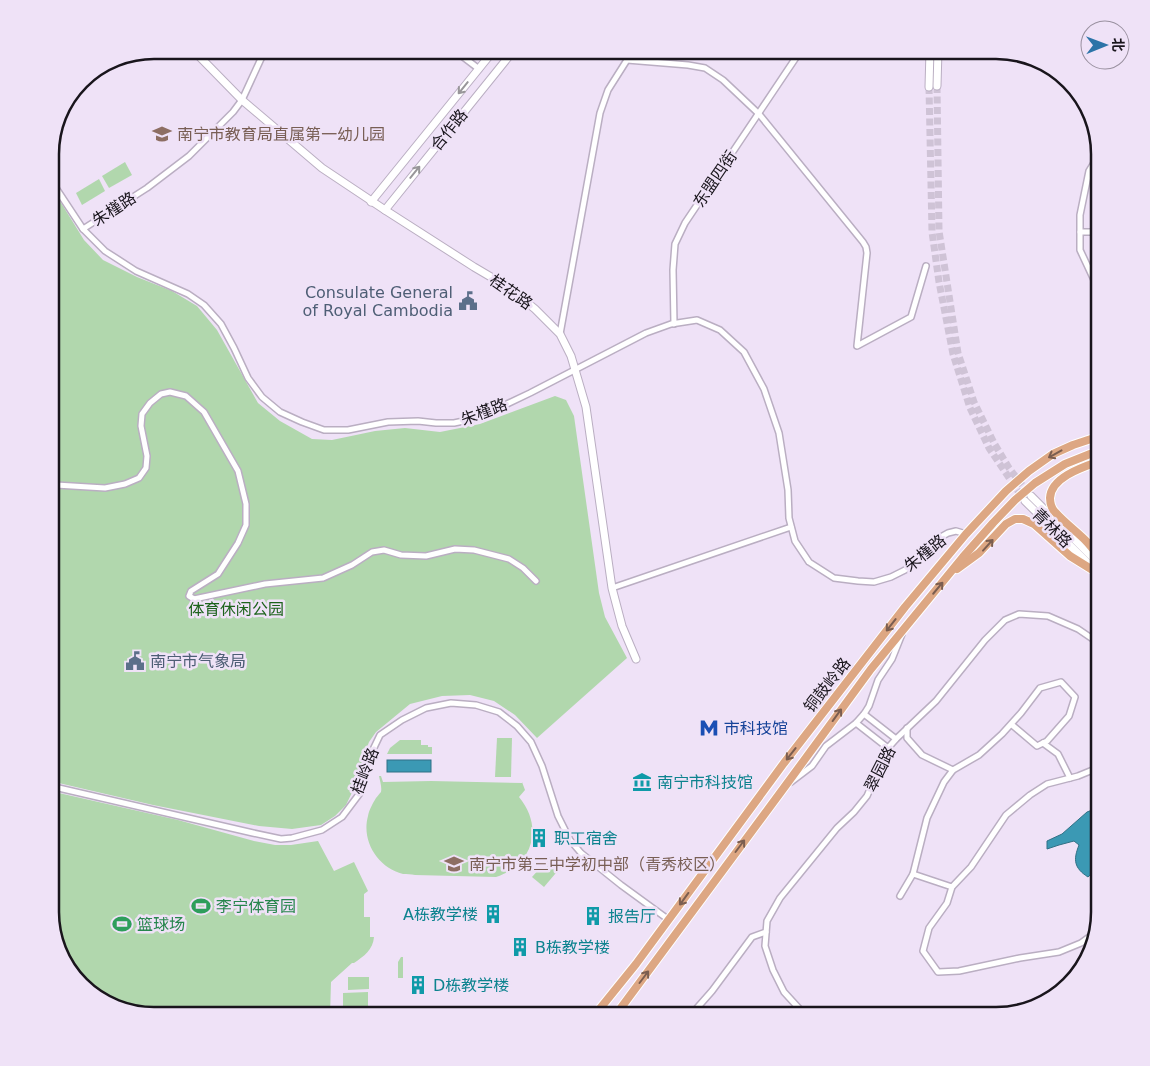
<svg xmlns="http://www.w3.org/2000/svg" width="1150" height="1066" viewBox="0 0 1150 1066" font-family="'DejaVu Sans','Noto Sans SC',sans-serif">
<rect width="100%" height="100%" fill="#efe2f7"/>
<!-- green -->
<g fill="#b1d7ad">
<path d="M125 162 132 175 109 188 102 176Z"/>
<path d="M99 179 105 191 82 205 76 193Z"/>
<path d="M50 185 84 240 103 260 137 277 172 291 197 306 217 330 258 403 280 421 312 439 332 440 375 431 405 428 440 432 480 424 555 396 566 400 574 416 599 593 605 617 627 658 537 738 515 715 494 701 470 695 442 696 410 704 376 732 369 742 363 758 358 780 346 805 335 816 321 825 292 829 259 826 153 805 50 781Z"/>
<path d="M497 738H512L511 777H495Z"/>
<path d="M400 740H421V745H428V747H432V754H387L390 748Z"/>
<path d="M379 776H381L383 782 431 781 522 783V782L525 790 519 797C544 827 533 865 496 877L415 875C411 874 407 874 403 874 378 868 361 841 368 816 369 810 373 803 376 798 377 797 380 793 381 792 382 787 380 781 379 776Z"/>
<path d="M50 791 178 820 254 841 275 845H291L318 841 334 871 354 862 368 891 364 894V917H370V937H374C373 950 364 956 354 963H352L331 982 330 1016H154L114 1008 80 985 58 952 50 919Z"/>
<path d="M550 857 561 867 544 887 532 877Z"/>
<path d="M401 957H403V978H398V962Z"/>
<path d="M348 977H369V989L348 990Z"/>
<path d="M368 992V1007H343V993Z"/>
</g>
<!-- water -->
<g fill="#3b99b4" stroke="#317186">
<rect x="387" y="760" width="44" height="12"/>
<path d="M1100 807V866L1088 877C1074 868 1073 860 1079 845L1074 841 1059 845 1047 849V841L1062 834 1087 812Z"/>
</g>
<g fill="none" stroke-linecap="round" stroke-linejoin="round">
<!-- secondary-tunnel -->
<g stroke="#cfc3d6" stroke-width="7" stroke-dasharray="7 3.5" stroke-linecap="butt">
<path d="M937 86 939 231 958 353 974 402 994 443 1009 468 1029 494"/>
<path d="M929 87 932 232 939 282 953 354 970 408 989 448 1024 500"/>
</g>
<!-- street casing -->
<g stroke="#baaec2" stroke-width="8">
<g id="street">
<path d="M265 50 242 100 233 112 189 156 147 188 83 229 105 251 136 271 188 294 204 305 221 324 234 348 248 378 262 397 280 412 302 422 324 430H348L388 422 418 421 436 423H454L473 419 490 412 530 393 646 333 671 324 697 320 720 330 744 352 764 389 779 433 788 490 789 518 795 541 809 562 834 578 858 581 874 582 891 577 905 570 939 538 948 533 956 531 966 534"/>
<path d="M454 50 479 69"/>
<path d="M627 60 688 65 705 68 723 80 759 114 863 242 866 247 867 253 857 346 911 317 926 266"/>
<path d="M1100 153 1089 171 1080 215V250L1095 282 1100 287"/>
<path d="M50 179 83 229"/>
<path d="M1080 232H1100"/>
<path d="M674 324 673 270 675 244 685 223 801 50"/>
<path d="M560 334 600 113 608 90 627 60 626 50"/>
<path d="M50 483 56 485 105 488 125 484 139 478 146 468 147 456 141 426 142 414 150 403 161 394 170 392 186 396 204 412 238 471 246 504V525L238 543 218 574 191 591 189 596 194 599 265 584 323 578 352 565 372 552 384 550 401 555 426 556 455 549 474 550 509 559 523 568 536 581"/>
<path d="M612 588 791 527"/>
<path d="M864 714 896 739"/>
<path d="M856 723 888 748"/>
<path d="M907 728V738L922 755 953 770"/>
<path d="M1043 743 1058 754 1070 778"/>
<path d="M791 782 812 766 826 746 856 723 864 714 869 706 878 680 892 659 902 634"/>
<path d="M50 786 253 833 281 839 292 838 322 830 342 817 360 793 369 758 380 735 402 720 426 708 451 703 476 705 499 712 517 726 531 742 542 766 558 816 570 840 581 853 621 885 669 920"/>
<path d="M952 887 913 874 927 818 944 782 953 770 979 755 1002 734 1021 713 1040 688 1061 682 1075 697 1069 716 1047 741 1037 746 1011 724"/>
<path d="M900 896 913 874"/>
<path d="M1096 932 1081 943 1059 952 1020 958 959 971 938 972 923 951 929 928 947 903 952 887 971 867 1006 815 1030 795 1047 784 1078 776 1100 767"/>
<path d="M692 1016 697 1008 712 991 752 937 766 932"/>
<path d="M806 1016 784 992 773 970 765 946 767 921 780 898 837 828 854 812 867 796 888 748 896 739 936 701 985 640 1005 620 1019 614 1048 616 1078 629 1100 644"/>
</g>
</g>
<!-- secondary casing -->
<g stroke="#baaec2" stroke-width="9">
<g id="secondary">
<path d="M193 50 242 100 322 168 385 210 474 267 508 287 535 309 560 334 571 356 586 407 612 588 622 626 636 659"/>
<path d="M937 86 938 50"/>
<path d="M929 87 930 50"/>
<path d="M371 202 494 50"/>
<path d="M385 210 514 50"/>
<path d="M1031 496 1100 565"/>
<path d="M1025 501 1092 567"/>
</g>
</g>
<!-- primary casing -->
<g stroke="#fff" stroke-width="10">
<g id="primary">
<path d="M1100 461C1083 467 1051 477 1050 498 1050 503 1051 508 1055 512 1070 529 1088 538 1100 559"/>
<path d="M957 569 979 553 1006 524 1015 519H1023L1034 524 1070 556 1099 574"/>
<path d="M594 1016 636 964 784 763 905 607 966 534 1006 491 1029 471 1053 454 1073 445 1100 436"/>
<path d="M615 1016 786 785 871 669 963 557 993 523 1015 500 1035 483 1065 464 1100 450"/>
</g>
</g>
<!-- street -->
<use href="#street" stroke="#fff" stroke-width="5"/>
<!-- secondary -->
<use href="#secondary" stroke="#fff" stroke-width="7"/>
<!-- primary -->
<use href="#primary" stroke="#dda783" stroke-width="8"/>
</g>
<!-- one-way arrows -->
<defs><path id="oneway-shaft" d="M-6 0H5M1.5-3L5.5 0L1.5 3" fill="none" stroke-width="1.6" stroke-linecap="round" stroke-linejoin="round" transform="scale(1.25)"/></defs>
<g stroke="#989699">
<use href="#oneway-shaft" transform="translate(463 88) rotate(129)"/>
<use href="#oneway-shaft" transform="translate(415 172) rotate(-51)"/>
</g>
<g stroke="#7b5e50">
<use href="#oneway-shaft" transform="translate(1055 454) rotate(151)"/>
<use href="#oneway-shaft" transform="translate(988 545) rotate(-48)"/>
<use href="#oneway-shaft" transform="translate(938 588) rotate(-50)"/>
<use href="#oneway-shaft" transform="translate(891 625) rotate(128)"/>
<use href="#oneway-shaft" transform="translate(837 715) rotate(-54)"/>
<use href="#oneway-shaft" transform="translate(791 754) rotate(128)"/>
<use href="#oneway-shaft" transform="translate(740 846) rotate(-53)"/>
<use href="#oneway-shaft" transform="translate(684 899) rotate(126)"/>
<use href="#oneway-shaft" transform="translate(644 977) rotate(-53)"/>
</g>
<!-- icons -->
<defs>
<g id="school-bare" transform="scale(1.5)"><path d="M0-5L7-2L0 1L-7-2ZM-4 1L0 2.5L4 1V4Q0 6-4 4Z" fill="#8d6e63" stroke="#efe2f7" stroke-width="2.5" paint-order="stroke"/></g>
<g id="civic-bare" transform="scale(1.5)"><path d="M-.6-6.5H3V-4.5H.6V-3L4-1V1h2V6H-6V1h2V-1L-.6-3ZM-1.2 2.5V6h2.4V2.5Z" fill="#5c6f8a" stroke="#efe2f7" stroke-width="2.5" paint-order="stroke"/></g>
<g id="metro-bare" transform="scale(1.5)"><path d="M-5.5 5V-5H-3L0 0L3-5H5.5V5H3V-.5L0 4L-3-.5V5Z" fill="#1a4fb4" stroke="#efe2f7" stroke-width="2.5" paint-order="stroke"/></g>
<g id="museum-bare" transform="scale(1.5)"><path d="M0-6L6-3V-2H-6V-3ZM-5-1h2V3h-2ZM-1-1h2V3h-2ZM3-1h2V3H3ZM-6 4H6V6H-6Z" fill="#0f9aa8" stroke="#efe2f7" stroke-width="2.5" paint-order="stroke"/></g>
<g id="building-bare" transform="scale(1.5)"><path d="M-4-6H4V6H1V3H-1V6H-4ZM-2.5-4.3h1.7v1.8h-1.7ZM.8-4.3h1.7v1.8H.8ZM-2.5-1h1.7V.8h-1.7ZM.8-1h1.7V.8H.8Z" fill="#0f9aa8" stroke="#efe2f7" stroke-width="2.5" paint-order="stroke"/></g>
<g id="stadium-bare" transform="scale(1.5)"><path d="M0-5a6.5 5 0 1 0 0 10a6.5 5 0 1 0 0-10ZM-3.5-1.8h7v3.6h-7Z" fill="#2e9e5b" stroke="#efe2f7" stroke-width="2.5" paint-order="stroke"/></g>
</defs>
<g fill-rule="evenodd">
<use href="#school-bare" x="162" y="134"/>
<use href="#civic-bare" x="468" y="301"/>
<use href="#civic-bare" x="135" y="661"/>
<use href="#metro-bare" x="709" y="728"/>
<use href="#museum-bare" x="642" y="782"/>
<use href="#building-bare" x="539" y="838"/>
<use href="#school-bare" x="454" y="864"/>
<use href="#stadium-bare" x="201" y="906"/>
<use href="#building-bare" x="493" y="914"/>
<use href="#building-bare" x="593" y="916"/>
<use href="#stadium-bare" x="122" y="924"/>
<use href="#building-bare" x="520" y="947"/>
<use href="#building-bare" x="418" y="985"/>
</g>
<g text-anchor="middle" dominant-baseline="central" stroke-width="5" stroke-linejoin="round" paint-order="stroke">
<!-- street labels -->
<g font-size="16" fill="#19151c" stroke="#efe2f7">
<text transform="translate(449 130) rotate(-51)">合作路</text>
<text transform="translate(715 179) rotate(-56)">东盟四街</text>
<text transform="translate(114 209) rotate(-33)">朱槿路</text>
<text transform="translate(511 292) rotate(35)">桂花路</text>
<text transform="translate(484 412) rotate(-21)">朱槿路</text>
<text transform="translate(1052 528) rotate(45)">青林路</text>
<text transform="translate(925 553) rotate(-39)">朱槿路</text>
<text transform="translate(827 685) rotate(-52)">铜鼓岭路</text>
<text transform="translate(880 769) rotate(-63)">翠园路</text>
<text transform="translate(365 771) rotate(-69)">桂岭路</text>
</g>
<!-- education labels -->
<g font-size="16" fill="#785e54" stroke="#efe2f7" text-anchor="start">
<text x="177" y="134">南宁市教育局直属第一幼儿园</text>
<text x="469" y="864">南宁市第三中学初中部（青秀校区）</text>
</g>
<!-- service labels -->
<g font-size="16" fill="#4e5e75" stroke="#efe2f7" text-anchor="end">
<text x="453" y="292">Consulate General<tspan x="453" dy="18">of Royal Cambodia</tspan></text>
<text x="150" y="661" text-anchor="start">南宁市气象局</text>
</g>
<!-- park labels -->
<g font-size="16" fill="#1d631c" stroke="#efe2f7">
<text x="236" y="609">体育休闲公园</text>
</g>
<!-- transit labels -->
<g font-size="16" fill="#164399" stroke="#efe2f7" text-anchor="start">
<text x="724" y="728">市科技馆</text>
</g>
<!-- culture labels -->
<g font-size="16" fill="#0d838f" stroke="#efe2f7" text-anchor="start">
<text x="657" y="782">南宁市科技馆</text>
<text x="554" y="838">职工宿舍</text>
<text x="478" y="914" text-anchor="end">A栋教学楼</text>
<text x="608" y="916">报告厅</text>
<text x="535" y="947">B栋教学楼</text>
<text x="433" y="985">D栋教学楼</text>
</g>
<!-- leisure labels -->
<g font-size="16" fill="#27864d" stroke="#efe2f7" text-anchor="start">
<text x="216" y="906">李宁体育园</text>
<text x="137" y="924">篮球场</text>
</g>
</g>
<!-- crop -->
<path d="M0 0H1150V1066H0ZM154 59H996A95 95 0 0 1 1091 154V912A95 95 0 0 1 996 1007H154A95 95 0 0 1 59 912V154A95 95 0 0 1 154 59Z" fill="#efe2f7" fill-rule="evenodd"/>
<path fill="none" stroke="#19151c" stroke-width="2.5" d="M154 59H996A95 95 0 0 1 1091 154V912A95 95 0 0 1 996 1007H154A95 95 0 0 1 59 912V154A95 95 0 0 1 154 59Z"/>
<!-- north arrow -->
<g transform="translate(1105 45) rotate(89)"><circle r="24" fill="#efe2f7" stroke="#99909f"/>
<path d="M0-4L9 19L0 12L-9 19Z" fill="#2c74a8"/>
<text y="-8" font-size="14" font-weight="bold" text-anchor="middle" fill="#19151c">北</text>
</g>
</svg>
